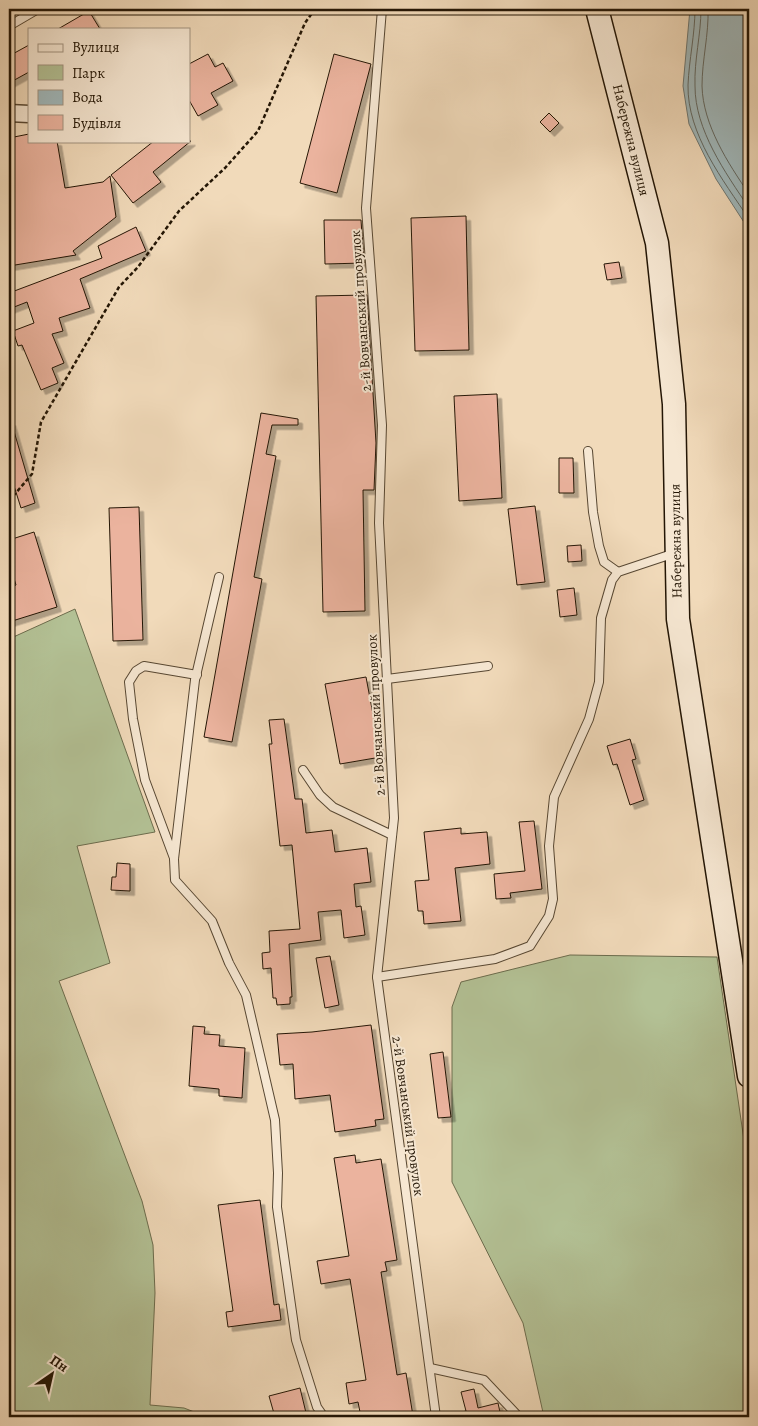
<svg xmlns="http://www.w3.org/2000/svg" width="758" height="1426" viewBox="0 0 758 1426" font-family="Alegreya,serif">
<defs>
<filter id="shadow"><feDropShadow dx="4.5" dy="4.5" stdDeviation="0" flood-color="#0004"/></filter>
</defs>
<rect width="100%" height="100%" fill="#f1daba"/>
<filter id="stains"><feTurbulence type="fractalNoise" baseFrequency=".004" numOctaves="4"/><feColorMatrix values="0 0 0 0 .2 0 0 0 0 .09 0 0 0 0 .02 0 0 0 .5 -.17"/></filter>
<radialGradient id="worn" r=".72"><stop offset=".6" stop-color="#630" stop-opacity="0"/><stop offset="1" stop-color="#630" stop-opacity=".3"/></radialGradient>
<!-- green -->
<g fill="#b3c195" stroke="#6c6c4d">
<path d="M75 609 155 832 77 846 110 963 59 981 142 1201 153 1245 155 1293 150 1405 184 1408 207 1417H9V639Z"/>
<path d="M570 955 717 957 749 1174V1417H544L523 1323 452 1182V1007L461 982Z"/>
</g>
<!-- water -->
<path fill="#a0b8bb" stroke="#6e7772" d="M690 9H749V230L716 179 689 124 683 86Z"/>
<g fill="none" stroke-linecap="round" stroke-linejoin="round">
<!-- shore -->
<g stroke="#626760" stroke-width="1">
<path d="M695 9C695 34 689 60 688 85 687 134 723 180 749 219"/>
<path d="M701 9C701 35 694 60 695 86 695 130 725 172 749 208"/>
<path d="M708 9C709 34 702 60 702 86 703 125 728 163 749 194"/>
</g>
</g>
<!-- building -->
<g fill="#ebb39e" stroke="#241605" filter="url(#shadow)">
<path d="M89 11 100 29H58Z"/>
<path d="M29 45V72L9 83V56Z"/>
<path d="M208 54 215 67 223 63 233 81 211 93 218 105 198 116 189 100V64Z"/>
<path d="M334 54 371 64 337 193 300 183Z"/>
<path d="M549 113 559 123 550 132 540 122Z"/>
<path d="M29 134V141H57L65 188 103 182 110 176 116 217 73 251 76 255 9 266V138Z"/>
<path d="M154 141H191L153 172 161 182 133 203 111 175Z"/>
<path d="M466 216 469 350 415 351 411 218Z"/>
<path d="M324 220H361L364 263 325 264Z"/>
<path d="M136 227 146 251 80 279 90 308 59 318 63 331 52 334 64 363 52 368 58 383 41 390 22 345 18 346 13 331 34 323 27 302 9 309V293L102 258 98 246Z"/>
<path d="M619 262 622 278 607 280 604 264Z"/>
<path d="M367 295 376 443 374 490H363L365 611 323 612 316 296Z"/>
<path d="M497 394 502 498 459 501 454 396Z"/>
<path d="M261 413 298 419V425H272L266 454 276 456 254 577 262 579 232 742 204 737Z"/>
<path d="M11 421 35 503 21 508 14 486 9 488V422Z"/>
<path d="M559 458H573L574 493H559Z"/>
<path d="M535 506 545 582 517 585 508 509Z"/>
<path d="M139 507 143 640 113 641 109 508Z"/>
<path d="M34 532 57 607 9 622V588L16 585 9 562V540Z"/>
<path d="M581 545 582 561 568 562 567 546Z"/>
<path d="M574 588 577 615 560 617 557 590Z"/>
<path d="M366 677 381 757 340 764 325 684Z"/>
<path d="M284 719 295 799H302L306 833 332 830 335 852 367 848 371 882 354 884 356 907 361 906 365 935 344 938 341 910 318 912 321 940 289 944 292 997H290V1004L277 1005 276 998H273L271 968 263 969 262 953 270 952 269 931 300 929 292 845 280 846 269 744H272L269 720Z"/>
<path d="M630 739 636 759 632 760 644 800 630 805 617 764 613 765 607 746Z"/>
<path d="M534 821 542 889 510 893 511 898 496 899 494 874 525 871 519 822Z"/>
<path d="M461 828V834L487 832 490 864 455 868 461 921 424 924 423 911H418L415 881 429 880 424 832Z"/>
<path d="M117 863 130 864V891L111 890 112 877H116Z"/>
<path d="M330 956 339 1005 325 1008 316 958Z"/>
<path d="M371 1025 384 1119 375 1120 376 1126 335 1132 330 1095 295 1099 293 1064 280 1065 277 1034 312 1032Z"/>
<path d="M193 1026 205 1027 204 1034 220 1035 219 1046 245 1048 242 1098 219 1096V1089L189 1086Z"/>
<path d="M443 1052 451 1117 438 1118 430 1054Z"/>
<path d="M355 1155 356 1163 381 1159 397 1260 385 1262 387 1271 381 1272 397 1375 406 1373 413 1416 361 1417 358 1402 349 1404 346 1383 366 1380 350 1279 321 1284 317 1261 349 1256 334 1158Z"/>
<path d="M260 1200 274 1305 279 1304 281 1320 228 1327 226 1312 233 1311 218 1205Z"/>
<path d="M300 1388 307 1417H275L269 1396Z"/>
<path d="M474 1389 478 1408 498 1403 501 1417H459L458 1413 466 1411 461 1392Z"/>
</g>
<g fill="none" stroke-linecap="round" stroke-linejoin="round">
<!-- lane casing -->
<g stroke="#574732" stroke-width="10">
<g id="lane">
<path d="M382 9 366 208 382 425 379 523 394 818 377 977 436 1417"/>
<path d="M9 26 38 9"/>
<path d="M588 451 593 512 599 546 604 562 618 572"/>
<path d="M219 577 195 680 174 859 175 880 212 921 229 963 246 995 275 1120 278 1173 277 1207 296 1340 317 1407 324 1417"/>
<path d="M387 679 488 666"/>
<path d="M303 770 320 795 333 807 392 835"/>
<path d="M174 858 145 780 133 719 129 682 136 671 144 666 197 675"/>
<path d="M377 977 495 959 530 946 549 916 553 899 549 846 554 797 589 719 599 682 601 618 612 580 618 572 675 553"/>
<path d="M430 1368 484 1380 519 1417"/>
</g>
</g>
<!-- street casing -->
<g stroke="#574732" stroke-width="19">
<path id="street" d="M9 113 29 114"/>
</g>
<!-- secondary casing -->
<g stroke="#241605" stroke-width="25">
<path id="secondary" d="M597 9 657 243 674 404 678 619 749 1076"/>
</g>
<!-- path -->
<path stroke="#241605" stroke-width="2.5" stroke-dasharray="4 2.5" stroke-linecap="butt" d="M9 501 32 474 41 422 119 287 138 267 179 211 225 168 258 131 305 23 315 9"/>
<!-- lane -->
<use href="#lane" stroke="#f6e7d2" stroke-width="8"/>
<!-- street -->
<use href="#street" stroke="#f6e7d2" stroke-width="16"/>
<!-- secondary -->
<use href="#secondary" stroke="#f6e7d2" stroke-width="22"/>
</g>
<g text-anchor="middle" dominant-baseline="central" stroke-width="4" stroke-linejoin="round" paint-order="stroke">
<!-- street labels -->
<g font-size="14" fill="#241605" stroke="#f6e7d2">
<text transform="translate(631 140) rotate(76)">Набережна вулиця</text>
<text transform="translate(361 311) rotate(-94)">2-й Вовчанський провулок</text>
<text transform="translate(676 541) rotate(-91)">Набережна вулиця</text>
<text transform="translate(376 715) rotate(-93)">2-й Вовчанський провулок</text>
<text transform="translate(408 1116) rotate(82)">2-й Вовчанський провулок</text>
</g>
</g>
<!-- margin -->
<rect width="758" height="1426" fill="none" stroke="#f1daba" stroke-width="30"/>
<rect x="10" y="10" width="738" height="1406" fill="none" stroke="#241605" stroke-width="2.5"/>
<rect x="15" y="15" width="728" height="1396" fill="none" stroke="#241605"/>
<!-- legend -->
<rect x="28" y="28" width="162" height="115" fill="#f6e7d2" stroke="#a29380"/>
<rect x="38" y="44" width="25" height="8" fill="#f6e7d2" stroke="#a29380"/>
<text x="72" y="52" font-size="15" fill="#241605">Вулиця</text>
<rect x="38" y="65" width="25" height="15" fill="#b3c195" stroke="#a29380"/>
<text x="72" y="78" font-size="15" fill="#241605">Парк</text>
<rect x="38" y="90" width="25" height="15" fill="#a0b8bb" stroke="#a29380"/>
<text x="72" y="102" font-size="15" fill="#241605">Вода</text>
<rect x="38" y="115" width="25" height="15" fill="#ebb39e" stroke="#a29380"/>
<text x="72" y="128" font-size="15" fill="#241605">Будівля</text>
<!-- north arrow -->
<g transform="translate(52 1374) rotate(34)" stroke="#f6e7d2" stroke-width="4" paint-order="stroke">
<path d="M0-4L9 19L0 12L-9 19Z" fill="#241605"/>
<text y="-8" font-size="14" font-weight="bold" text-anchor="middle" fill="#241605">Пн</text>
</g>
<rect width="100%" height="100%" filter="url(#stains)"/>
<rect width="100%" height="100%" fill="url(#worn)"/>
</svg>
